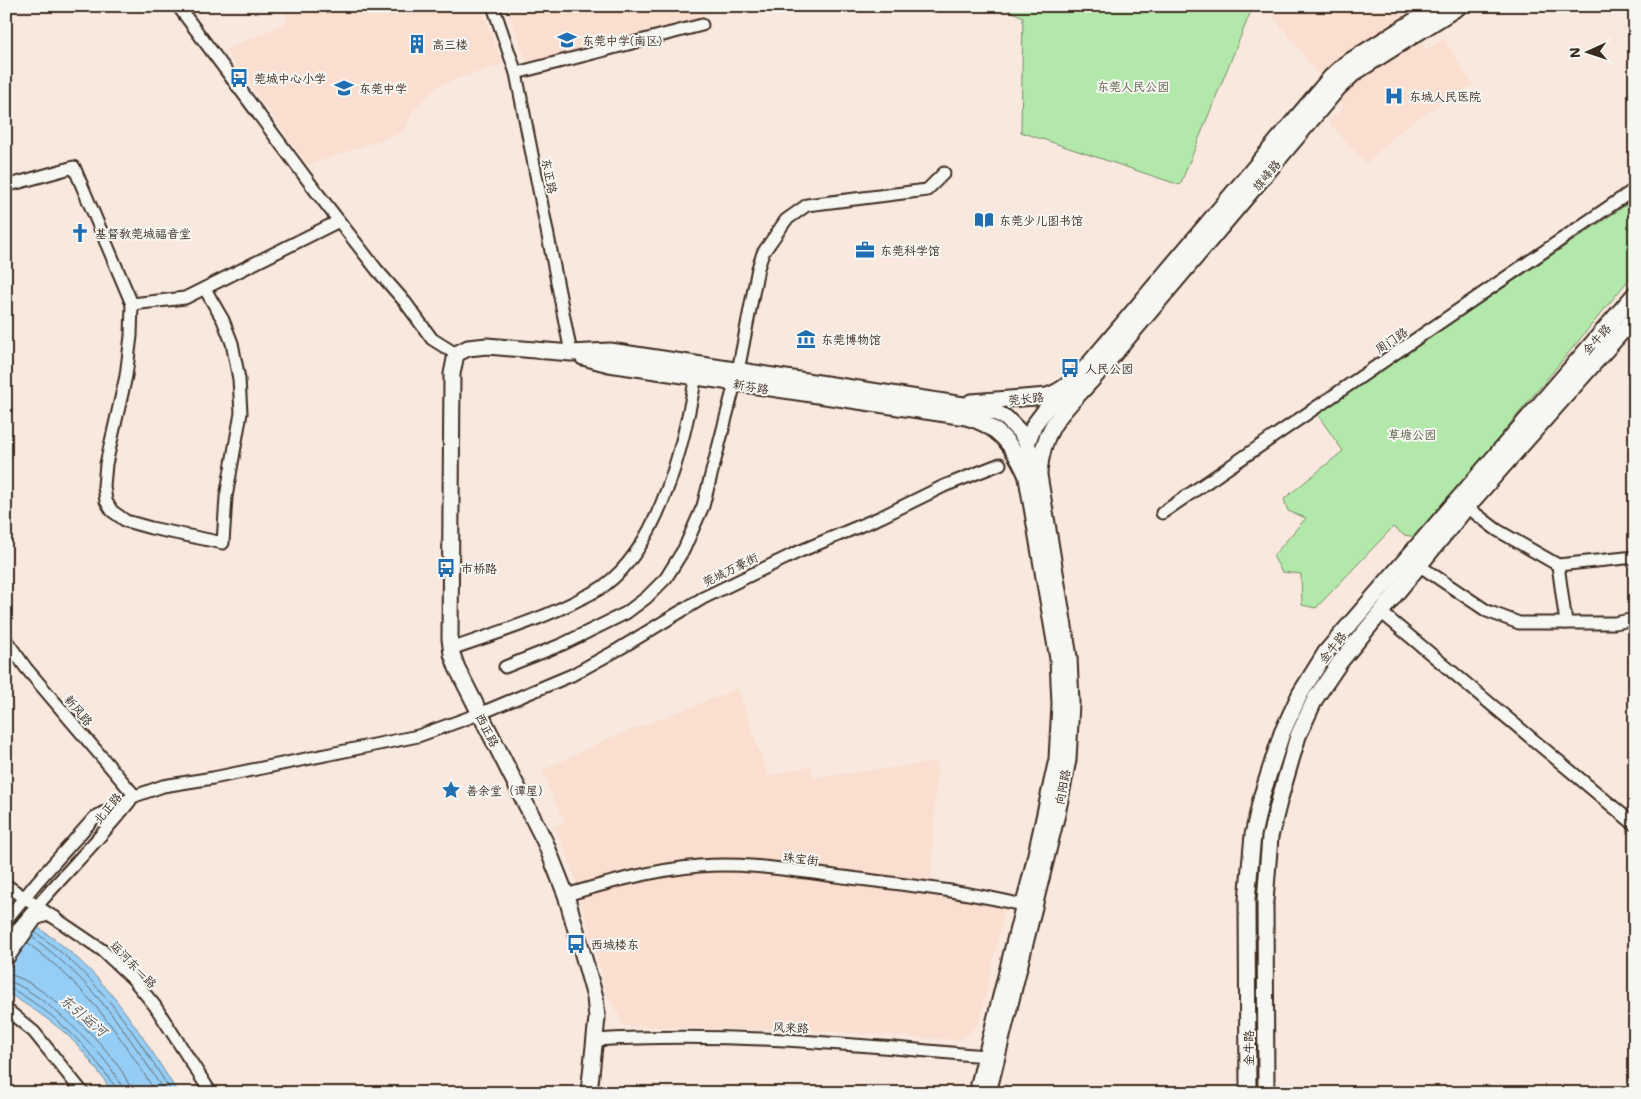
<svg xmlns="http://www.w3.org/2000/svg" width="1641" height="1099" viewBox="0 0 1641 1099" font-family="Mali,'LXGW WenKai TC',sans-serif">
<rect width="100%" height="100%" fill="#f8e8de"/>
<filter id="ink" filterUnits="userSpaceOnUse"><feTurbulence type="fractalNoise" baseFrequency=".02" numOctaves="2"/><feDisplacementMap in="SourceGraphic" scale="10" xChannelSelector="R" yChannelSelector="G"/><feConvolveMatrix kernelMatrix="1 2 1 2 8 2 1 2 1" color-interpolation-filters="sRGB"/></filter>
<g filter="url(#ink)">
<!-- built -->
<g fill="#faded0">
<path d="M283 6H480L503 64 439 85 423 100 412 113 404 132 308 165 225 50 288 22Z"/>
<path d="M506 6H706L704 19 527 62Z"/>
<path d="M1397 6 1427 50 1444 39 1472 84 1406 126 1366 163 1328 122 1344 107 1266 7Z"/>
<path d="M738 689 768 776 811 766 813 778 937 762 931 881 1008 896 979 1022 969 1033 958 1040 822 1031 624 1026 617 1011 609 1000 576 881 567 854 554 827 565 822 547 785 549 783 542 771 603 741Z"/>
</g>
<!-- green -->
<g fill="#b2e9ab" stroke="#768a64">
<path d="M1000 6H1253L1180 185 1021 132 1023 17Z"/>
<path d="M1635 199V272L1417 537 1404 535 1393 527 1316 608 1302 605 1301 574 1282 572 1273 556 1306 518 1288 511 1284 499 1343 451 1317 414Z"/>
</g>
<!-- water -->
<path fill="#95cdf4" stroke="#718c9e" d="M6 905C30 922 55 938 77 958 119 996 148 1045 178 1093H113C99 1072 83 1049 64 1032 46 1017 26 1004 6 992Z"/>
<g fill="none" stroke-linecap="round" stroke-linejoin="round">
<!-- shore -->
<g stroke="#5f6b74" stroke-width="1">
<path d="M35 932C98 977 132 1028 172 1093"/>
<path d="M32 937C92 981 126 1030 165 1093"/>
<path d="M27 943C86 985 119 1033 156 1093"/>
<path d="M6 974C37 975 129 1062 131 1093"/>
<path d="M6 981C33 983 122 1066 123 1093"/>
<path d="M6 988C15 989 23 996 30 1000 67 1025 91 1052 116 1088L117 1093"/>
</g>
<!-- minor casing -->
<g stroke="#3b2a1e" stroke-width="15">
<g id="minor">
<path d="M178 6 315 190 377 270 405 302 432 339 456 354"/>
<path d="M493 6 516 73 571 353"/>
<path d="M516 73 702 25"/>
<path d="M6 186 74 167 132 304 185 298 339 221"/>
<path d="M132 304 131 336 126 376 106 464 104 486 106 501 112 511 126 521 151 528 223 543 226 497 241 413 239 379 232 343 223 320 205 289"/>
<path d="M738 371 758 268 763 253 786 220 807 205 927 190 944 173"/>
<path d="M1467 507 1497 530 1558 565 1635 557"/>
<path d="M1162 513 1635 189"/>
<path d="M1558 565 1566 623"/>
<path d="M1420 566 1487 611 1519 623H1615L1635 619"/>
<path d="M1382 613 1635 825"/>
<path d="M6 640 26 668 135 796"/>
<path d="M451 649C496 633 541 620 582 598 590 594 599 590 605 585 662 543 686 435 697 369"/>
<path d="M505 667 563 644 626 613 646 598 666 578 684 549 703 506 735 383"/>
<path d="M6 885 102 950 133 979 155 1006 211 1093"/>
<path d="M566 895C610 882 654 870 699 866 747 862 795 871 843 877 905 885 969 891 1030 907"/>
<path d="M6 920 37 882 95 817 135 796 163 786 213 778 418 736 479 714 572 675 619 649 703 598 796 553 881 517 944 486 1000 464"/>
<path d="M6 944C44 893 91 850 130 801"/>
<path d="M6 961 36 919 47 915 55 917"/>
<path d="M6 1009 34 1032 83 1093"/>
<path d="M595 1040C725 1031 856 1045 985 1056"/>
</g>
</g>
<!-- major casing -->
<g stroke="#3b2a1e" stroke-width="19">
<g id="major">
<path d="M583 357 609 364 966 417C998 425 1013 445 1026 474"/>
<path d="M971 402 1047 396C1065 390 1075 378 1088 365L1330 78 1345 64 1438 6"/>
<path d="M1039 472C1044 421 1067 409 1098 373L1339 87 1354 73 1460 6"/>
<path d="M979 1084 1032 872 1057 759 1060 704 1058 659 1027 478V444L1034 425 1046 409 1070 384"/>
<path d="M589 1093 597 1018 595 997 566 895 545 842 457 668 452 654 450 639 452 374 456 354 468 348 487 346 571 353 610 351 977 407 997 413 1006 418 1021 433 1027 444 1039 475 1069 657 1071 703 1068 760 1057 814 988 1093"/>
<path d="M1248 1093 1247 900 1253 835 1262 795 1282 733 1300 694 1326 652 1635 294"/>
<path d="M1266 1093 1265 901 1270 837 1280 798 1298 736 1315 699 1340 662 1467 507 1635 317"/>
</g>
</g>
<!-- minor -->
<use href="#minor" stroke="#f6f6f2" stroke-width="11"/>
<!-- major -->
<use href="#major" stroke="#f6f6f2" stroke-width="15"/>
</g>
</g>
<!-- icons -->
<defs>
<g id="school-bare" transform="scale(1.5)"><path d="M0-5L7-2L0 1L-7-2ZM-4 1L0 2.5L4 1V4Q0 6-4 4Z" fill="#1f6fb2" stroke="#f6f6f2" stroke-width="2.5" paint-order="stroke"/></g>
<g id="building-bare" transform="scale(1.5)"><path d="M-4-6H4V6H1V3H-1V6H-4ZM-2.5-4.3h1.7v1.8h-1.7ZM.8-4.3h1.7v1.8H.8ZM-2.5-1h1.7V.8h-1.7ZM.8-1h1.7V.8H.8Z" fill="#1f6fb2" stroke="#f6f6f2" stroke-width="2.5" paint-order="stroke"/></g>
<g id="bus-bare" transform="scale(1.5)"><path d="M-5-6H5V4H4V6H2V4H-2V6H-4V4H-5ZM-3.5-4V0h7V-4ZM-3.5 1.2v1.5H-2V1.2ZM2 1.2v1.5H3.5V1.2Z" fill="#1f6fb2" stroke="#f6f6f2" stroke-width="2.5" paint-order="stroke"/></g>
<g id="hospital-bare" transform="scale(1.5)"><path d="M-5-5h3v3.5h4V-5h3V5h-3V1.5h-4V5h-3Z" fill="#1f6fb2" stroke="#f6f6f2" stroke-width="2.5" paint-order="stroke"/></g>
<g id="library-bare" transform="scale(1.5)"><path d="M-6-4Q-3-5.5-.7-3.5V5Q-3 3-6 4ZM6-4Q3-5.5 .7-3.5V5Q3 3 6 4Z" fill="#1f6fb2" stroke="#f6f6f2" stroke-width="2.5" paint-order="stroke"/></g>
<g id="church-bare" transform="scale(1.5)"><path d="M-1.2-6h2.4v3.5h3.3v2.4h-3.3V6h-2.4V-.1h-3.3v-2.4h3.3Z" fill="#1f6fb2" stroke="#f6f6f2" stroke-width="2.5" paint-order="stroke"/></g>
<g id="office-bare" transform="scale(1.5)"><path d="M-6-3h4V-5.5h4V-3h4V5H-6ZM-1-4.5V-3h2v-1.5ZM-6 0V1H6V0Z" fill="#1f6fb2" stroke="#f6f6f2" stroke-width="2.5" paint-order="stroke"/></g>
<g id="museum-bare" transform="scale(1.5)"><path d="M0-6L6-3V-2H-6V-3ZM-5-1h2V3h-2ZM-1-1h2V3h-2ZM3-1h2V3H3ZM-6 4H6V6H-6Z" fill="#1f6fb2" stroke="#f6f6f2" stroke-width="2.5" paint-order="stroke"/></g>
<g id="sight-bare" transform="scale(1.5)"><path d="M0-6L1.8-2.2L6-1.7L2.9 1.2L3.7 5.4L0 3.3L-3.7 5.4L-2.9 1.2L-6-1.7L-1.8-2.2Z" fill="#1f6fb2" stroke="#f6f6f2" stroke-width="2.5" paint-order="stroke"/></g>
</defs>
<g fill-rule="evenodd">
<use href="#school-bare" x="567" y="40"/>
<use href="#building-bare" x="417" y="44"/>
<use href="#bus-bare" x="239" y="78"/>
<use href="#school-bare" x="344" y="88"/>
<use href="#hospital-bare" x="1394" y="96"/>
<use href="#library-bare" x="984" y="220"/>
<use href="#church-bare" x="80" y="233"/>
<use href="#office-bare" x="865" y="250"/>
<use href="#museum-bare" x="806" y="339"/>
<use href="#bus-bare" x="1070" y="368"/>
<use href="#bus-bare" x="446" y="568"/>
<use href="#sight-bare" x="451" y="790"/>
<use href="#bus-bare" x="576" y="944"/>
</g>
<g text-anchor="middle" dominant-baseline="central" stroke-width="4" stroke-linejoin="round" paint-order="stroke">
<!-- poi labels -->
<g font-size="12" fill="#3b2a1e" stroke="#f6f6f2" text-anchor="start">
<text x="582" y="40">东莞中学(南区)</text>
<text x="432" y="44">高三楼</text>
<text x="254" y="78">莞城中心小学</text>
<text x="359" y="88">东莞中学</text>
<text x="1409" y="96">东城人民医院</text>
<text x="999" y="220">东莞少儿图书馆</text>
<text x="95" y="233">基督教莞城福音堂</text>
<text x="880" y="250">东莞科学馆</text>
<text x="821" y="339">东莞博物馆</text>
<text x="1085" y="368">人民公园</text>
<text x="461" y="568">市桥路</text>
<text x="466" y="790">善余堂（谭屋）</text>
<text x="591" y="944">西城楼东</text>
</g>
<!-- park labels -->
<g font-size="12" fill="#595a41" stroke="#f6f6f2">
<text x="1133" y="86">东莞人民公园</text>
<text x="1412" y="434">草塘公园</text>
</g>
<!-- street labels -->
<g font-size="12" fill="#3b2a1e" stroke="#f6f6f2">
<text transform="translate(1266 175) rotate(-50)">旗峰路</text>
<text transform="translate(550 176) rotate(79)">东正路</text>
<text transform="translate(1596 339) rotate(-49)">金牛路</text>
<text transform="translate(1391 340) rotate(-34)">周门路</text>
<text transform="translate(751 386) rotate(9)">新芬路</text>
<text transform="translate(1026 398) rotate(-6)">莞长路</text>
<text transform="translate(730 569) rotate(-26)">莞城万豪街</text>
<text transform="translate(1332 647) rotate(-52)">金牛路</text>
<text transform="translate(79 710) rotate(50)">新风路</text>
<text transform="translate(488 730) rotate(63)">西正路</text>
<text transform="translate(1062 787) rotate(-79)">向阳路</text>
<text transform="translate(107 808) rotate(-50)">北正路</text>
<text transform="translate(801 858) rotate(7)">珠宝街</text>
<text transform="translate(134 964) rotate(46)">运河东一路</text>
<text transform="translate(791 1027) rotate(2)">风来路</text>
<text transform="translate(1248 1048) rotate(-90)">金牛路</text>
</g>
<!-- water labels -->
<g font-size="14" font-style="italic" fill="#525354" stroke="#f6f6f2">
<text transform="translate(84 1015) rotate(40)">东引运河</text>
</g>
</g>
<!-- margin -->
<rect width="1641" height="1099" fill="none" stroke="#f6f6f2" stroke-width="25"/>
<rect x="12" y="12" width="1616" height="1074" fill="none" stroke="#3b2a1e" stroke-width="2" filter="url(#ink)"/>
<!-- north arrow -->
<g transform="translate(1588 52) rotate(267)" stroke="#f6f6f2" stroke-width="4" paint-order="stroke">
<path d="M0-4L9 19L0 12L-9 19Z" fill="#3b2a1e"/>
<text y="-8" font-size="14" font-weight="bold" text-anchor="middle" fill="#3b2a1e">N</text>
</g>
</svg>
